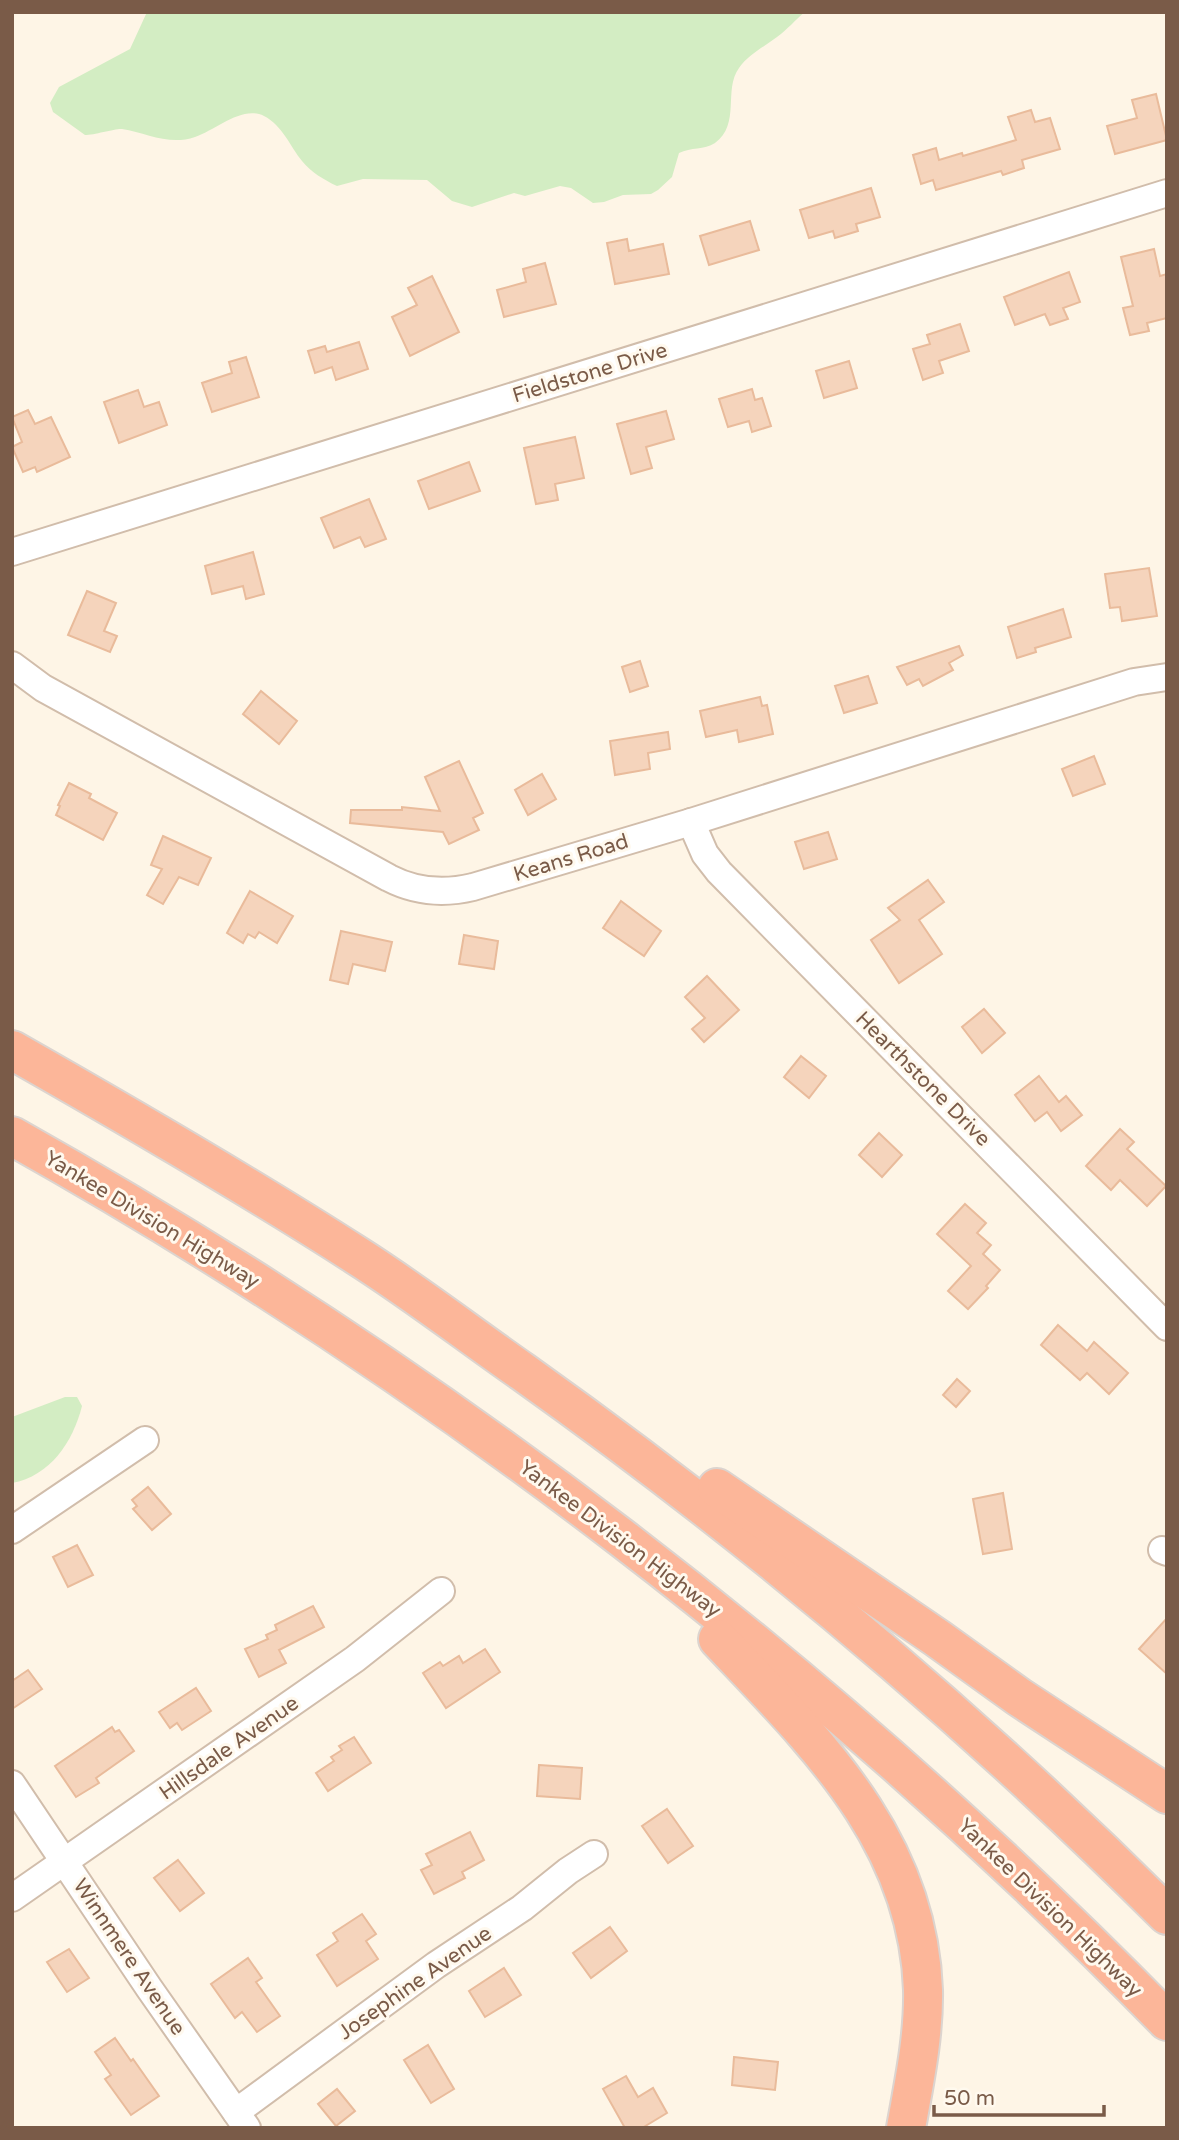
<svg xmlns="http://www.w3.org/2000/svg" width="1179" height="2140" viewBox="0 0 1179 2140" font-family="'Varela Round',sans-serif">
<rect width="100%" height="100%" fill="#fef5e6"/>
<!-- green -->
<g fill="#d3edc3">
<path d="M147 12H805C795 20 787 30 777 37 764 47 749 54 739 68 723 90 741 124 715 143 704 150 691 147 679 153L672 177 658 190 651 194 623 195 604 202 593 203 571 188 560 186 525 196 514 193 472 207 452 201 427 180 363 179 337 186C324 180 311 172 302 161 290 146 282 125 264 116 242 105 216 130 195 137 169 146 147 133 122 129 117 128 94 135 85 135L53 112 50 103 59 87 130 49Z"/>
<path d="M65 1397H77L82 1406C73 1442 50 1476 12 1483V1417Z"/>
</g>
<!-- building -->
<g fill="#f5d4bc" stroke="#e9bb9b" stroke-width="2">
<path d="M1156 94 1167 140 1115 154 1107 126 1137 118 1132 100Z"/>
<path d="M1031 110 1035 122 1050 118 1060 149 1022 160 1024 168 1003 175 1001 171 936 190 933 180 921 184 913 155 936 148 939 160 962 153 963 156 1016 140 1008 117Z"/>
<path d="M871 188 880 217 856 224 858 231 835 238 833 231 809 238 800 210Z"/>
<path d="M750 221 759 250 709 265 700 236Z"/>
<path d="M627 239 629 251 663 244 669 274 615 284 607 243Z"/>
<path d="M1154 249 1160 276 1167 274V318L1147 323 1149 331 1130 335 1123 308 1133 306 1121 257Z"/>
<path d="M545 263 556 304 504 317 497 290 526 282 523 269Z"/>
<path d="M1069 272 1080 302 1063 308 1068 319 1050 325 1045 314 1015 325 1004 297Z"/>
<path d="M432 276 459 332 410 356 392 317 417 305 408 288Z"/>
<path d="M960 324 969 351 939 361 943 373 923 380 913 349 930 344 927 335Z"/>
<path d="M359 342 368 369 336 380 332 367 315 373 308 351 325 346 327 352Z"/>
<path d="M246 357 259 397 212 412 202 383 232 373 229 362Z"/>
<path d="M849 361 857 388 824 398 816 371Z"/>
<path d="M752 389 755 400 762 398 771 426 752 432 749 421 728 427 719 399Z"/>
<path d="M138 390 144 407 159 402 167 425 119 443 104 402Z"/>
<path d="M28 410 35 424 51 417 70 457 37 472 35 467 23 472 12 447 22 442 12 417Z"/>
<path d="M666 411 674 439 646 447 652 468 631 474 617 424Z"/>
<path d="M575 437 584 478 555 484 558 500 536 504 524 448Z"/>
<path d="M469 462 480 491 429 509 418 481Z"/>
<path d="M369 499 386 539 365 547 360 537 334 548 321 518Z"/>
<path d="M253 552 264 594 246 599 243 586 212 594 205 566Z"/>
<path d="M1149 568 1157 616 1122 621 1120 607 1110 608 1105 574Z"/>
<path d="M87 591 116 603 104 631 117 636 110 652 68 635Z"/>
<path d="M1063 609 1071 637 1035 648 1036 652 1017 658 1008 627Z"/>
<path d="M959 646 963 655 949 663 953 670 923 686 919 679 907 685 897 667Z"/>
<path d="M640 661 648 686 630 692 622 667Z"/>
<path d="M868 676 877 703 844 713 835 686Z"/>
<path d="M261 691 297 721 279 744 243 714Z"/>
<path d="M760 697 762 706 767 705 773 734 739 742 737 730 706 737 700 711Z"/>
<path d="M668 732 670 749 648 753 650 769 615 775 610 741Z"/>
<path d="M1094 756 1105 784 1073 796 1062 769Z"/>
<path d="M459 761 483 813 473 818 479 830 449 844 443 832 350 823 351 810H402V807L440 811 425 777Z"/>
<path d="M542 774 556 799 528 815 515 790Z"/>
<path d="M69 783 91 794 89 798 117 813 103 840 56 815 60 806 58 805Z"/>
<path d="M828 832 837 859 804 869 795 842Z"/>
<path d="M163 836 211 858 198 885 179 877 163 904 147 895 162 869 151 865Z"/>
<path d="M928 880 944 902 919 920 942 954 899 983 871 940 900 920 888 908Z"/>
<path d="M250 891 293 916 277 943 259 932 255 938 248 934 243 943 227 933Z"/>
<path d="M621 901 661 931 644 956 603 928Z"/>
<path d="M341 931 392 942 385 971 353 964 348 984 330 980Z"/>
<path d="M464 935 498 941 494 969 459 964Z"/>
<path d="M707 976 739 1010 704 1042 692 1029 705 1018 685 997Z"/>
<path d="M984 1009 1005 1033 982 1053 962 1027Z"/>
<path d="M801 1056 826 1076 809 1098 784 1077Z"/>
<path d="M1039 1076 1059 1102 1066 1096 1082 1115 1061 1131 1047 1112 1035 1121 1015 1095Z"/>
<path d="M1120 1129 1134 1142 1127 1149 1166 1186 1147 1206 1120 1180 1111 1190 1086 1166Z"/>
<path d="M879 1133 902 1155 882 1177 859 1155Z"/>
<path d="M965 1204 986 1223 977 1233 991 1245 983 1254 1000 1270 986 1286 988 1288 968 1309 948 1291 971 1266 937 1234Z"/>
<path d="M1058 1325 1087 1351 1094 1342 1128 1373 1109 1394 1087 1373 1080 1380 1041 1345Z"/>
<path d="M957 1379 970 1391 956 1407 943 1395Z"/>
<path d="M148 1487 171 1514 152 1530 133 1509 137 1506 132 1500Z"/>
<path d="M1003 1493 1012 1549 983 1554 973 1499Z"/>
<path d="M77 1545 93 1575 68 1587 53 1557Z"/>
<path d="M313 1606 324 1627 279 1650 286 1663 259 1677 245 1649 268 1639 266 1635 277 1630 275 1625Z"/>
<path d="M1167 1618V1674L1139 1649Z"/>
<path d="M485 1649 500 1672 446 1708 423 1673 440 1662 443 1666 459 1656 463 1663Z"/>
<path d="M28 1670 42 1689 12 1709V1681Z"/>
<path d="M196 1688 211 1711 182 1730 177 1723 170 1728 159 1712Z"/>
<path d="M112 1727 115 1732 119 1730 134 1751 96 1778 99 1783 76 1797 55 1766Z"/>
<path d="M354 1737 371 1763 328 1791 316 1773 334 1761 331 1757 342 1750 339 1746Z"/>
<path d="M539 1765 582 1768 580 1799 537 1796Z"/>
<path d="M667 1809 693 1846 668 1863 642 1826Z"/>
<path d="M470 1832 484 1860 462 1872 465 1878 434 1894 421 1870 432 1865 426 1854Z"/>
<path d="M178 1860 204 1893 180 1911 154 1878Z"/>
<path d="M362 1914 376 1934 366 1941 378 1959 337 1986 317 1955 338 1941 333 1933Z"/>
<path d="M610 1927 627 1951 591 1978 573 1953Z"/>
<path d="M69 1949 89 1978 67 1992 47 1962Z"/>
<path d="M248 1958 262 1978 256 1982 280 2016 257 2032 242 2012 235 2018 211 1984Z"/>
<path d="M504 1968 521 1995 485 2017 469 1991Z"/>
<path d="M115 2038 131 2061 133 2059 159 2096 131 2115 105 2079 111 2075 95 2052Z"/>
<path d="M428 2045 454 2089 431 2103 404 2060Z"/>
<path d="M734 2057 778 2062 775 2090 732 2085Z"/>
<path d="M626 2076 638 2097 653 2088 667 2113 642 2128H625L603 2089Z"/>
<path d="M337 2089 355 2111 336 2126 318 2104Z"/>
</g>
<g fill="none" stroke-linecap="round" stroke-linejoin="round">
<!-- street casing -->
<g stroke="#d1bdab" stroke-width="30">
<g id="street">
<path d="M12 552 1167 193"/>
<path d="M12 665 43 688 389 878C416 892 444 894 473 887L691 822 1134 682 1167 677"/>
<path d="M691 822 705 854 719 872 1167 1327"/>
<path d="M12 1530 145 1440"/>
<path d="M1162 1550 1167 1552"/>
<path d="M12 1784 149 1988 247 2128"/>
<path d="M12 1898 355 1659 441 1591"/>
<path d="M236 2112 436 1965 522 1908 568 1871 594 1854"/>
</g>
</g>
<!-- highway casing -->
<g stroke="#dcd4cf" stroke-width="42">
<g id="highway">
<path d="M12 1050C128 1116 244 1183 356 1255 413 1291 467 1333 523 1372 752 1535 968 1716 1167 1915"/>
<path d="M12 1136C436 1374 827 1673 1167 2021"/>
<path d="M717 1488 937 1638 1019 1697 1167 1794"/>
<path d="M718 1639C815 1742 918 1839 923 1990 924 2036 914 2083 906 2128"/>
</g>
</g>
<!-- street -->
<use href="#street" stroke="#fff" stroke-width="26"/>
<!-- highway -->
<use href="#highway" stroke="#fcb699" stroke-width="38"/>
</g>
<g text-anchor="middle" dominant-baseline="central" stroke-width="6" stroke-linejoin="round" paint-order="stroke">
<!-- street labels -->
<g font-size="21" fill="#7a5b48" stroke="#fff9ee">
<text transform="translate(590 373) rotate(-17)">Fieldstone Drive</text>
<text transform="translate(571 858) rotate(-17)">Keans Road</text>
<text transform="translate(923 1079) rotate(45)">Hearthstone Drive</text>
<text transform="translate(152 1220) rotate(31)">Yankee Division Highway</text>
<text transform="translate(620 1539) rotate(37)">Yankee Division Highway</text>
<text transform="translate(229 1748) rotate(-35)">Hillsdale Avenue</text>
<text transform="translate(1050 1908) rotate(44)">Yankee Division Highway</text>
<text transform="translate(129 1957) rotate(56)">Winnmere Avenue</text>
<text transform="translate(415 1983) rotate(-35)">Josephine Avenue</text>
</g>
</g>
<!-- border -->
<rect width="1179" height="2140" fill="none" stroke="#7a5b48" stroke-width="28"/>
<!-- scale -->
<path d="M934 2105v10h170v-10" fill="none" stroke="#7a5b48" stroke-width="3.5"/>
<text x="944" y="2105" font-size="21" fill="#7a5b48" stroke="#fff9ee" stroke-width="5" paint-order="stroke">50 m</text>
</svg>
